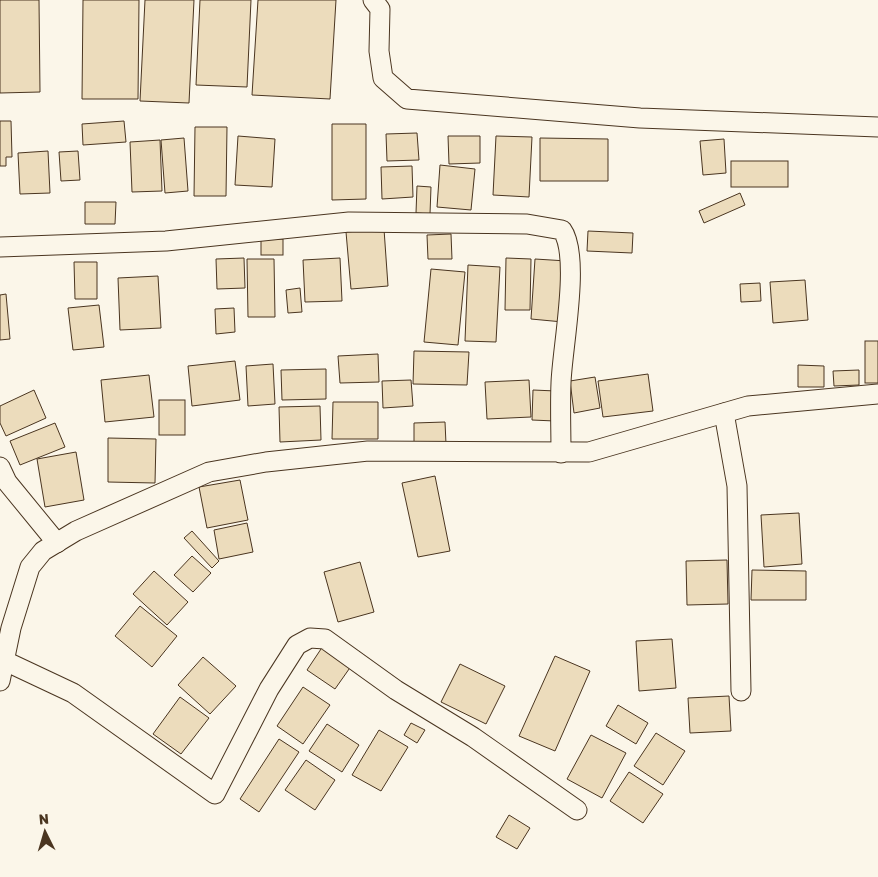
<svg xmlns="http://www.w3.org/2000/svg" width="878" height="877" viewBox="0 0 878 877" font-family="Rubik,sans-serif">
<rect width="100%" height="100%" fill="#fbf6e9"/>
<!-- building -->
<g fill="#ecdcbc" stroke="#4a3520">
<path d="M0 0H39L40 92 0 93Z"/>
<path d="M83 0H139L138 99H82Z"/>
<path d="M145 0H194L189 103 140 101Z"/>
<path d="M200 0H251L247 87 196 85Z"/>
<path d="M258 0H336L330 99 252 95Z"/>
<path d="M0 121H11L12 157H6V166H0Z"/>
<path d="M124 121 126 142 83 145 82 124Z"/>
<path d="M332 124H366V199L332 200Z"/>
<path d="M195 127H227L226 196H194Z"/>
<path d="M417 133 419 160 387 161 386 134Z"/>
<path d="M238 136 275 139 272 187 235 185Z"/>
<path d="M448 136H480V163L449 164Z"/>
<path d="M496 136 532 137 529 197 493 195Z"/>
<path d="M184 138 188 191 165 193 161 140Z"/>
<path d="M540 138 608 139V181H540Z"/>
<path d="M724 139 726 173 703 175 700 141Z"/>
<path d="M160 140 162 191 132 192 130 142Z"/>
<path d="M48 151 50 193 20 194 18 153Z"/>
<path d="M78 151 80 180 61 181 59 152Z"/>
<rect x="731" y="161" width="57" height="26"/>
<path d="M440 165 475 169 471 210 437 207Z"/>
<path d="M412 166 413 197 382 199 381 167Z"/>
<path d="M417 186 431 187 430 214 416 213Z"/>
<path d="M740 193 745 205 704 223 699 211Z"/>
<path d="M85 202H116L115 224H85Z"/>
<path d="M384 229 388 286 351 289 346 232Z"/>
<path d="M588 231 633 233 632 253 587 251Z"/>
<path d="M451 234 452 259H428L427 235Z"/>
<rect x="261" y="239" width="22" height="16"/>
<path d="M244 258 245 288 217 289 216 259Z"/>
<path d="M340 258 342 301 305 302 303 260Z"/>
<path d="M506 258 531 259 530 310H505Z"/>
<path d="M247 259H274L275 317H248Z"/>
<path d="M535 259 567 261 563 322 531 319Z"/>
<path d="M74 262H97V299H75Z"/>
<path d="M468 265 500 267 496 342 465 341Z"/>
<path d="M431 269 465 272 458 345 424 342Z"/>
<path d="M158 276 161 328 120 330 118 278Z"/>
<path d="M805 280 808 320 773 323 770 282Z"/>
<path d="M760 283 761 301 741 302 740 284Z"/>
<path d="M300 288 302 312 288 313 286 290Z"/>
<path d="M6 294 10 339 0 340V295Z"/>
<path d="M99 305 104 347 73 350 68 308Z"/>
<path d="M234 308 235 332 216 334 215 309Z"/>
<rect x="865" y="341" width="13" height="42"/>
<path d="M414 351 469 352 467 385 413 384Z"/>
<path d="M378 354 379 382 340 383 338 356Z"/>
<path d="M235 361 240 400 192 406 188 366Z"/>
<path d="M273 364 275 404 248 406 246 366Z"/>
<path d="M798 365 824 366V387H798Z"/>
<path d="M326 369V399L282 400 281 370Z"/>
<path d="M859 370V385L834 386 833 371Z"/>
<path d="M648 374 653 411 603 417 598 381Z"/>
<path d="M149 375 154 417 105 422 101 380Z"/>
<path d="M595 377 600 408 574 413 570 381Z"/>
<path d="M411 380 413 406 383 408 382 381Z"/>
<path d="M529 380 531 417 487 419 485 382Z"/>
<path d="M34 390 46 418 6 436 0 423V406Z"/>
<path d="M533 390 556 391 555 421 532 420Z"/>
<rect x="159" y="400" width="26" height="35"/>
<path d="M333 402H378V439H332Z"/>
<path d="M320 406 321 440 280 442 279 407Z"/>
<path d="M445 422 446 444 414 445V423Z"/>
<path d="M55 423 65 447 20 465 10 441Z"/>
<path d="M108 438 156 439 155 483 108 482Z"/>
<path d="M76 452 84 500 45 507 37 459Z"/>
<path d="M435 476 450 551 418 557 402 483Z"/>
<path d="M240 480 248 520 207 528 199 487Z"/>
<path d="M799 513 802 564 764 567 761 515Z"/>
<path d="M247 523 253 552 219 559 214 530Z"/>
<path d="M192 531 219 561 212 568 184 538Z"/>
<path d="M192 556 211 573 193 592 174 575Z"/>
<path d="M727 560 728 604 687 605 686 561Z"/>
<path d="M360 562 374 612 338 622 324 572Z"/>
<path d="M752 570 806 571V600H751Z"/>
<path d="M154 571 188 602 167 625 133 594Z"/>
<path d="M140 606 177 636 152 667 115 636Z"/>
<path d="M672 639 676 688 639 691 636 641Z"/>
<path d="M325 643 354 662 335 689 307 670Z"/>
<path d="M555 656 590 671 555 751 519 736Z"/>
<path d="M203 657 236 686 210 714 178 685Z"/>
<path d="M460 664 505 686 486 724 441 702Z"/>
<path d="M303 687 330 705 303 744 277 726Z"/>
<path d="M729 696 731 731 690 733 688 698Z"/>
<path d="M180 697 209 718 181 754 153 734Z"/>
<path d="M618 705 648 723 636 744 606 726Z"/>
<path d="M411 723 425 730 417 743 404 735Z"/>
<path d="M327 724 359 745 342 772 309 751Z"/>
<path d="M379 730 408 747 381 791 352 775Z"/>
<path d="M656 733 685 751 663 785 634 766Z"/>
<path d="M591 735 626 753 602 798 567 779Z"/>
<path d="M279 739 299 752 259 812 240 799Z"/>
<path d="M306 760 335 780 315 810 285 790Z"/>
<path d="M629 772 663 794 643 823 610 801Z"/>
<path d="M509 815 530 828 517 849 496 837Z"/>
</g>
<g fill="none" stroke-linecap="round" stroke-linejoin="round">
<!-- street casing -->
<g stroke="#4a3520" stroke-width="21">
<g id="street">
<path d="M373 0 380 9 379 51 383 78 407 99 640 118 878 127"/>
<path d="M0 247 166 241 349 222 527 224 562 230C581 256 562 349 561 383 560 406 561 430 561 453"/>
<path d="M724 413 737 486 741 691"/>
<path d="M0 467 7 482 57 543"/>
<path d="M5 661 73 693 215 794 269 689 297 645 310 638 325 639 396 690 473 737 577 810"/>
<path d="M0 681 11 628 30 567 43 551 76 531 209 472 266 462 368 451 589 452 748 406 878 394"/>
</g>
</g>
<!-- street -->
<use href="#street" stroke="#fbf6e9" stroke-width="19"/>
</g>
<!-- north arrow -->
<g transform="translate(45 832) rotate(355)" stroke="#fbf6e9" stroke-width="4" paint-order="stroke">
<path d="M0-4L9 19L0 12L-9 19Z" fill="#4a3520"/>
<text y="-8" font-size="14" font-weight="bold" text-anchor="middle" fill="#4a3520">N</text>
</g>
</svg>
